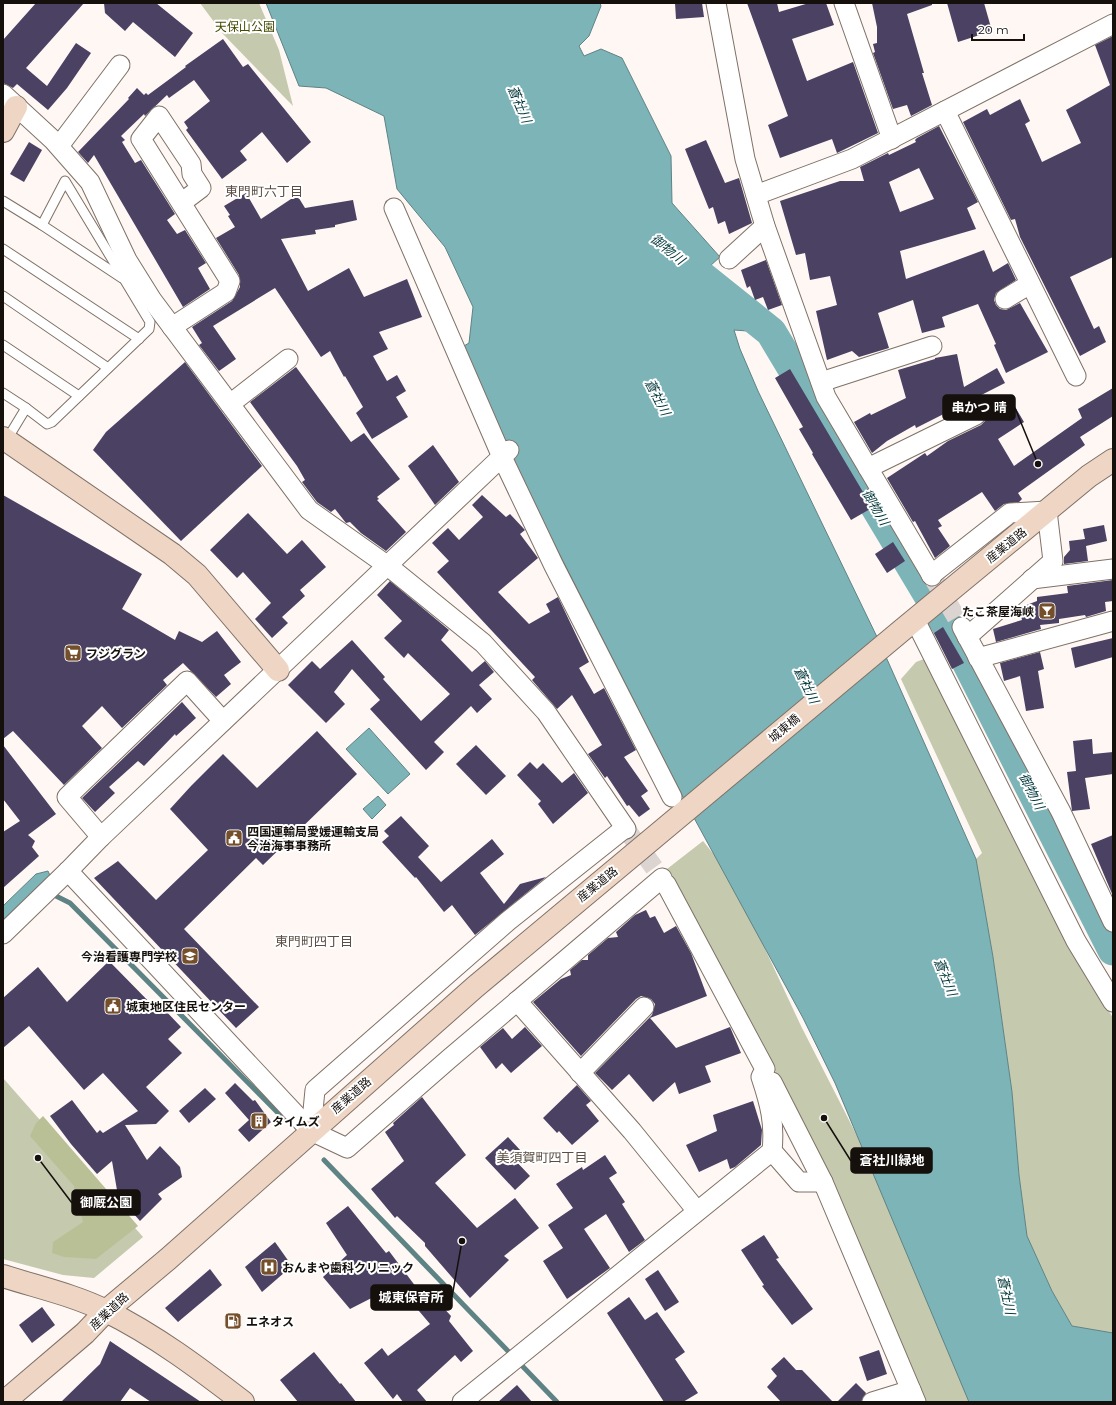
<svg xmlns="http://www.w3.org/2000/svg" width="1116" height="1405" viewBox="0 0 1116 1405" font-family="Montserrat,'Noto Sans JP',sans-serif">
<rect width="100%" height="100%" fill="#fef7f3"/>
<!-- green -->
<g fill="#c5c9ad">
<path d="M200 3H259L279 50 293 106 223 34Z"/>
<path d="M924 659 1083 967 1113 1018V1333L1072 1326 1052 1291 1027 1236 1019 1175 1012 1092 993 957 976 859 982 853 901 679 916 662Z"/>
<path d="M703 841 723 866 745 906 801 1026 877 1175 952 1356 969 1402H923L803 1123 667 869Z"/>
<path d="M3 1078 143 1237 94 1278 63 1275 3 1259Z"/>
</g>
<!-- forest -->
<path fill="#bac096" d="M43 1116 138 1226 96 1259 64 1257 52 1253 53 1242 83 1222 74 1186 30 1136 36 1123Z"/>
<!-- water -->
<g fill="#7db4b8" stroke="#5e8384">
<path d="M266 3H600L601 6 589 36 579 46 584 56 601 49 622 58 671 156 672 203 720 257 700 275 761 332 734 330 740 349 758 391 878 639 976 859 993 957 1012 1092 1019 1175 1027 1236 1052 1291 1072 1326 1113 1333V1402H969L835 1083 803 1018 687 805 504 445 464 346 469 343 473 307 445 247 397 189 384 116 326 88 299 86Z"/>
<path d="M369 728 410 774 388 794 346 749Z"/>
<path d="M378 796 386 805 372 819 363 809Z"/>
<path d="M48 871 52 880 3 926V906L36 874Z"/>
</g>
<g fill="none" stroke-linecap="round" stroke-linejoin="round">
<!-- stream -->
<g stroke="#5e8384" stroke-width="5">
<path d="M50 893 70 903 286 1121"/>
<path d="M324 1160 557 1402"/>
</g>
<!-- river -->
<path stroke="#7db4b8" stroke-width="31" d="M666 248 771 332 957 642 1113 950"/>
</g>
<!-- building -->
<g fill="#4a4163" fill-rule="evenodd">
<path d="M36 3H84L26 68 47 86 76 43 91 53 67 88 48 110 17 84 13 88 3 83V40Z"/>
<path d="M104 3H156L193 33 175 57 133 22 125 31 105 13Z"/>
<path d="M675 3H702L704 17 676 19Z"/>
<path d="M747 3H777L779 12 809 3H826L834 25 792 39 807 81 853 62 878 133 837 153 832 139 780 158 768 125 788 116Z"/>
<path d="M872 3H932V5L907 14 924 73H922L932 105 911 116 907 105 893 109 873 53 875 52 873 44 877 43V27Z"/>
<path d="M947 3H984L992 31 958 42Z"/>
<path d="M1113 36V257L1070 277 1094 329 1099 326 1106 342 1080 356 1020 237 1015 219 1011 220 963 122 987 109 990 115 1020 99 1030 121 1025 124 1042 162 1081 143 1066 110 1110 85 1095 45Z"/>
<path d="M223 39 243 67 248 64 311 142 287 163 262 132 240 151 247 160 222 179 186 130 188 128 184 122 210 101 194 80 169 98 167 95 145 116 144 114 121 136 125 140 122 142 135 163 141 160 175 214 167 220 177 234 185 230 206 263 198 268 210 289 183 307 94 155 88 163 78 152 129 99 128 98 137 88 144 95 146 93 148 95 186 67 185 66Z"/>
<path d="M939 126 978 202 967 208 976 229 900 251 906 279 984 250 993 272 1008 263 1016 280 996 293 994 300 996 305 1000 309 1006 310 1020 303 1048 352 1006 373 994 345 996 344 978 304 942 317 945 327 922 333 913 300 878 313 889 348 859 357 852 351 827 360 816 311 837 305 830 276 810 280 805 253 796 255 780 201 840 181H864L860 167 888 153 889 155 916 142 915 140 917 138ZM919 168 934 199 900 212 889 182Z"/>
<path d="M706 140 725 183 739 178 752 223 729 234 725 221 718 224 713 207 709 209 685 149Z"/>
<path d="M29 142 42 150 24 182 10 174Z"/>
<path d="M246 193 261 219 297 195 305 208 353 200 357 220 335 225V227L315 230 316 234 281 239 308 291 349 268 364 297 407 279 422 317 379 332 388 349 373 356 387 381 397 375 406 391 396 397 408 417 372 439 356 413 363 407 345 376 344 377 330 351 321 357 275 288 213 326 236 359 219 371 199 345 202 343 192 327 232 301 240 287 239 275 216 238 235 227 228 216 230 215 224 206Z"/>
<path d="M766 260 782 305 768 310 763 297 755 300 750 286 747 288 741 270Z"/>
<path d="M957 354 964 387 997 368 1005 383 916 428 915 425 887 441 872 453 854 422 870 413 871 415 906 398 898 370 935 359V358Z"/>
<path d="M185 362 262 466 181 541 93 450 106 432Z"/>
<path d="M296 367 351 442 364 433 400 479 377 497 379 499 377 500 406 532 386 551 361 533 350 522 346 523 335 509 331 512 317 502 302 482 305 480 297 466 250 402Z"/>
<path d="M790 369 863 492 868 489 877 505 851 520 812 454 813 453 799 429 803 427 775 378Z"/>
<path d="M1113 388V416L1080 437 1085 445 1018 493 1022 499 1019 502 1004 504 995 511 982 492 938 520 942 526 938 528 950 546 935 558 915 521 913 522 887 478 925 453 927 456 948 441 981 425 985 421 987 415 1011 400 1024 422 998 439 1014 466 1082 418 1078 409Z"/>
<path d="M433 445 459 482 435 505 408 466Z"/>
<path d="M3 495 142 574 122 609 175 640 179 631 202 642 217 631 241 662 224 675 231 684 216 697 183 663 163 680 167 685 122 728 102 706 82 726 102 748 64 785 13 731 3 739Z"/>
<path d="M482 495 506 517 510 514 525 530 520 534 538 558 498 592 529 624 550 612 546 604 558 597 589 662 579 668 594 694 604 688 636 750 624 757 648 791 641 796 650 809 639 817 629 805 627 806 607 776 605 778 588 754 602 745 572 695 557 709 532 680 535 677 437 572 449 561 432 543 448 528 459 540 483 517 472 505Z"/>
<path d="M248 513 287 554 302 540 326 567 300 590 305 596 282 617 288 623 272 638 255 619 271 603 243 572 237 578 210 550Z"/>
<path d="M1104 525 1107 541 1086 546 1088 561 1064 564V557L1070 550 1069 541 1085 539 1083 529Z"/>
<path d="M893 542 905 561 887 573 875 554Z"/>
<path d="M1113 580V601L1105 602 1106 611 1086 617 1085 615 1059 619V623L1040 625 1041 629 996 642 993 629 1022 620 1019 608 1037 601V597L1068 593 1067 586Z"/>
<path d="M390 581 449 630 441 640 472 672 485 661 494 672 479 685 492 699 477 713 471 706 434 742 444 752 426 770 370 709 380 700 352 669 334 692 345 704 326 723 288 685 312 661 320 669 352 640 385 677 383 679 421 721 450 694 408 653 404 658 384 638 402 621 377 595Z"/>
<path d="M943 627 964 663 952 669 934 633Z"/>
<path d="M1113 638V657L1075 668 1071 648Z"/>
<path d="M1040 652 1044 669 1038 671 1044 708 1026 711 1020 676 1004 681 1000 663Z"/>
<path d="M182 702 196 718 176 736 175 734 144 766 138 761 109 787 115 793 95 812 82 798Z"/>
<path d="M317 731 357 774 263 865 256 858 184 929 259 1007 236 1028 94 878 118 861 156 900 208 850 170 809 191 786 223 754 257 788Z"/>
<path d="M1092 739 1093 754 1113 752V774L1085 778 1090 809 1072 811 1067 772 1076 771 1073 741Z"/>
<path d="M3 745 56 814 28 835 35 841 32 847 39 856 3 888V832L20 821 3 799Z"/>
<path d="M476 745 506 776 486 795 456 764Z"/>
<path d="M530 762 537 769 543 763 562 783 574 773 588 793 553 824 538 804 541 801 517 775Z"/>
<path d="M401 816 429 846 418 857 441 882 492 839 504 854 480 873 504 904 520 884 546 877 475 935 452 905 444 912 416 877 415 878 382 842 389 836 384 831Z"/>
<path d="M1113 835V896L1091 844Z"/>
<path d="M646 910 650 918 655 916 664 933 676 926 691 953 707 996 650 1018 676 1048 730 1027 741 1053 705 1066 711 1082 679 1094 675 1082 653 1102 629 1074 612 1090 595 1073 652 1015 655 1004 651 999 641 996 636 999 581 1056 533 1002 561 979 571 975 570 970 582 960H588V955L608 938 618 937 616 932 635 915Z"/>
<path d="M109 961 159 1012 163 1008 181 1027 168 1039 182 1053 146 1087 169 1111 156 1124 125 1125 147 1160 160 1146 180 1167 182 1177 158 1194 162 1199 140 1221 118 1196 112 1161 97 1174 71 1144 50 1116 72 1100 97 1133 100 1130 103 1133 138 1111 103 1073 84 1090 29 1026 3 1048V998L38 967 67 1002Z"/>
<path d="M525 1027 542 1046 511 1073 502 1063 496 1069 480 1047 503 1028 512 1039Z"/>
<path d="M235 1083 253 1101 255 1100 271 1122 249 1142 238 1130 249 1120 225 1093Z"/>
<path d="M577 1085 591 1101 586 1105 599 1121 572 1145 559 1131 557 1133 543 1118Z"/>
<path d="M205 1088 216 1099 189 1123 179 1111Z"/>
<path d="M422 1097 466 1155 435 1183 477 1228 515 1198 539 1228 504 1256 509 1260 470 1298 425 1246V1243L397 1216 395 1218 371 1189 404 1161 385 1132 394 1125 393 1123Z"/>
<path d="M753 1101 762 1130 761 1145 735 1167 730 1169 727 1159 699 1172 686 1145 717 1131 713 1115Z"/>
<path d="M508 1137 521 1151 513 1158 530 1176 515 1190 485 1158Z"/>
<path d="M605 1155 617 1173 609 1178 625 1202 622 1204 645 1240 629 1252 606 1214 584 1229 610 1268 567 1299 543 1261 563 1248 548 1225 573 1208 556 1184 582 1167 583 1170Z"/>
<path d="M348 1206 386 1253 389 1251 422 1295 427 1290 451 1316 449 1321 473 1351 461 1362 455 1355 417 1390 427 1402H403L397 1394 393 1399 364 1363 382 1348 388 1356 430 1324 397 1285 350 1309 323 1277 347 1255 326 1223Z"/>
<path d="M764 1235 779 1258 776 1259 813 1309 792 1325 762 1286 764 1285 741 1250Z"/>
<path d="M275 1242 292 1266 262 1292 245 1267Z"/>
<path d="M210 1269 222 1285 178 1322 165 1308Z"/>
<path d="M658 1270 679 1302 665 1311 645 1279Z"/>
<path d="M629 1297 645 1320 657 1312 685 1352 675 1359 698 1393 683 1402H664L607 1313Z"/>
<path d="M42 1307 55 1325 32 1343 19 1325Z"/>
<path d="M110 1341 201 1402H151L130 1388 120 1402H61L100 1364Z"/>
<path d="M879 1350 887 1374 867 1381 859 1357Z"/>
<path d="M314 1352 340 1384 341 1383 356 1402H298L280 1380Z"/>
<path d="M784 1357 796 1370H802L833 1402H781L767 1387 777 1376 771 1369Z"/>
<path d="M856 1383 866 1393 861 1402H837Z"/>
<path d="M517 1385 532 1402H498Z"/>
</g>
<g fill="none" stroke-linecap="round" stroke-linejoin="round">
<!-- street-tunnel -->
<g stroke="#dbd4d0" stroke-width="19" stroke-dasharray="19 10" stroke-linecap="butt">
<path d="M932 576 962 627"/>
<path d="M626 829 666 884"/>
</g>
<!-- lane casing -->
<g stroke="#7f7167" stroke-width="11">
<g id="lane">
<path d="M3 201 42 225 65 181 150 322 149 329 52 422 47 424 26 408 6 441"/>
<path d="M42 225 122 278"/>
<path d="M3 249 139 339"/>
<path d="M3 296 108 368"/>
<path d="M3 345 79 396"/>
<path d="M3 393 26 408"/>
</g>
</g>
<!-- street casing -->
<g stroke="#7f7167" stroke-width="21">
<g id="street">
<path d="M716 3 745 159 765 226 826 397 932 576"/>
<path d="M844 3 892 139"/>
<path d="M3 94 53 140 90 182 127 260 152 300 309 510 388 566 483 643 546 712 626 829"/>
<path d="M945 111 1076 376"/>
<path d="M59 146 120 65"/>
<path d="M756 195 852 159 1113 24"/>
<path d="M394 208 502 457 554 566 672 797"/>
<path d="M729 259 765 226"/>
<path d="M1005 299 1030 284"/>
<path d="M172 327 226 292 230 281 141 139 159 116 191 164 192 174 201 188 181 203"/>
<path d="M821 382 932 346"/>
<path d="M230 404 288 359"/>
<path d="M868 468 976 415"/>
<path d="M931 575 1010 513 1047 511 1053 561 967 637"/>
<path d="M1032 579 1113 569"/>
<path d="M915 620 1076 941 1113 1002"/>
<path d="M962 627 1061 812 1113 922"/>
<path d="M978 658 1113 621"/>
<path d="M101 837 67 797 187 681 223 721"/>
<path d="M68 871 311 1131 347 1148 449 1059 662 878"/>
<path d="M3 934 68 871 101 837 509 450"/>
<path d="M517 1001 632 1131 697 1211"/>
<path d="M580 1073 644 1007"/>
<path d="M772 1082 823 1182 916 1402"/>
<path d="M311 1131 315 1090 508 921 625 828"/>
<path d="M772 1151 799 1182H823"/>
<path d="M462 1402 772 1151C775 1123 770 1104 761 1077L765 1069 666 884"/>
<path d="M872 1402 911 1390"/>
</g>
</g>
<!-- secondary casing -->
<g stroke="#7f7167" stroke-width="24">
<g id="secondary">
<path d="M3 131 16 107"/>
<path d="M3 438 172 554 197 575 278 670"/>
<path d="M3 1276C37 1287 74 1295 106 1311 155 1335 200 1369 243 1402"/>
<path d="M4 1402 85 1333 106 1311 168 1259 475 987 901 631 1089 476 1113 460"/>
</g>
</g>
<!-- lane -->
<use href="#lane" stroke="#fff" stroke-width="9"/>
<!-- street -->
<use href="#street" stroke="#fff" stroke-width="19"/>
<!-- secondary -->
<use href="#secondary" stroke="#efd6c4" stroke-width="22"/>
</g>
<!-- icons -->
<defs>
<g id="bar-square" transform="scale(0.9)"><rect x="-9" y="-9" width="18" height="18" rx="4" fill="#744f2a" stroke="#fff"/><path d="M-6-5H6L.8 .8V4.5H3.5V6h-7V4.5H-.8V.8Z" fill="#fff"/></g>
<g id="supermarket-square" transform="scale(0.9)"><rect x="-9" y="-9" width="18" height="18" rx="4" fill="#744f2a" stroke="#fff"/><path d="M-6-5.5h2.5l.6 2H6L4.5 2H-2.5L-4.4-4H-6ZM-1.5 3.2a1.3 1.3 0 1 0 .1 0ZM3 3.2a1.3 1.3 0 1 0 .1 0Z" fill="#fff"/></g>
<g id="civic-square" transform="scale(0.9)"><rect x="-9" y="-9" width="18" height="18" rx="4" fill="#744f2a" stroke="#fff"/><path d="M-.6-6.5H3V-4.5H.6V-3L4-1V1h2V6H-6V1h2V-1L-.6-3ZM-1.2 2.5V6h2.4V2.5Z" fill="#fff"/></g>
<g id="university-square" transform="scale(0.9)"><rect x="-9" y="-9" width="18" height="18" rx="4" fill="#744f2a" stroke="#fff"/><path d="M0-5L7-2L0 1L-7-2ZM-4 1L0 2.5L4 1V4Q0 6-4 4Z" fill="#fff"/></g>
<g id="building-square" transform="scale(0.9)"><rect x="-9" y="-9" width="18" height="18" rx="4" fill="#744f2a" stroke="#fff"/><path d="M-4-6H4V6H1V3H-1V6H-4ZM-2.5-4.3h1.7v1.8h-1.7ZM.8-4.3h1.7v1.8H.8ZM-2.5-1h1.7V.8h-1.7ZM.8-1h1.7V.8H.8Z" fill="#fff"/></g>
<g id="hospital-square" transform="scale(0.9)"><rect x="-9" y="-9" width="18" height="18" rx="4" fill="#744f2a" stroke="#fff"/><path d="M-5-5h3v3.5h4V-5h3V5h-3V1.5h-4V5h-3Z" fill="#fff"/></g>
<g id="fuel-square" transform="scale(0.9)"><rect x="-9" y="-9" width="18" height="18" rx="4" fill="#744f2a" stroke="#fff"/><path d="M-5.5-6h7V0h2V4h1.3V-2.5L3-4.5l.8-.8L6-3V5H2.5V1h-1V6h-7ZM-4.2-4.7v3.2H.2V-4.7Z" fill="#fff"/></g>
</defs>
<g fill-rule="evenodd">
<use href="#bar-square" x="1047" y="611"/>
<use href="#supermarket-square" x="73" y="653"/>
<use href="#civic-square" x="234" y="838"/>
<use href="#university-square" x="190" y="956"/>
<use href="#civic-square" x="113" y="1006"/>
<use href="#building-square" x="259" y="1121"/>
<use href="#hospital-square" x="269" y="1267"/>
<use href="#fuel-square" x="233" y="1321"/>
</g>
<g text-anchor="middle" dominant-baseline="central" stroke-width="4" stroke-linejoin="round" paint-order="stroke">
<!-- park labels -->
<g font-size="12" fill="#454a02" stroke="#fff">
<text x="245" y="26">天保山公園</text>
</g>
<!-- street labels -->
<g font-size="12" fill="#15100c" stroke="#fff">
<text transform="translate(1006 545) rotate(-39)">産業道路</text>
<text transform="translate(784 728) rotate(-40)">城東橋</text>
<text transform="translate(597 884) rotate(-39)">産業道路</text>
<text transform="translate(351 1095) rotate(-41)">産業道路</text>
<text transform="translate(109 1311) rotate(-43)">産業道路</text>
</g>
<!-- poi labels -->
<g font-size="12" font-weight="bold" fill="#15100c" stroke="#fff" text-anchor="start">
<text x="1034" y="611" text-anchor="end">たこ茶屋海峡</text>
<text x="86" y="653">フジグラン</text>
<text x="247" y="831">四国運輸局愛媛運輸支局<tspan x="247" dy="14">今治海事事務所</tspan></text>
<text x="177" y="956" text-anchor="end">今治看護専門学校</text>
<text x="126" y="1006">城東地区住民センター</text>
<text x="272" y="1121">タイムズ</text>
<text x="282" y="1267">おんまや歯科クリニック</text>
<text x="246" y="1321">エネオス</text>
</g>
<!-- water labels -->
<g font-size="13" font-style="italic" fill="#00373b" stroke="#fff">
<text transform="translate(520 104) rotate(67)">蒼社川</text>
<text transform="translate(668 249) rotate(39)">御物川</text>
<text transform="translate(658 397) rotate(63)">蒼社川</text>
<text transform="translate(876 507) rotate(59)">御物川</text>
<text transform="translate(807 685) rotate(64)">蒼社川</text>
<text transform="translate(1032 791) rotate(63)">御物川</text>
<text transform="translate(946 977) rotate(68)">蒼社川</text>
<text transform="translate(1007 1295) rotate(78)">蒼社川</text>
</g>
<!-- neighbourhood labels -->
<g font-size="13" fill="#5b4e44" stroke="#fff">
<text x="264" y="191">東門町六丁目</text>
<text x="314" y="941">東門町四丁目</text>
<text x="542" y="1157">美須賀町四丁目</text>
</g>
</g>
<!-- callouts -->
<path fill="none" stroke="#15100c" stroke-width="1.5" d="M1038 464L1015 408M824 1118L851 1161M38 1158L72 1203M462 1241L452 1297"/>
<g fill="#15100c" stroke="#fff" stroke-width="1.5">
<circle cx="1038" cy="464" r="4"/>
<circle cx="824" cy="1118" r="4"/>
<circle cx="38" cy="1158" r="4"/>
<circle cx="462" cy="1241" r="4"/>
</g>
<g fill="#15100c" stroke="#15100c" stroke-width="1.5">
<rect x="943" y="395" width="72" height="25" rx="4"/>
<rect x="851" y="1148" width="81" height="25" rx="4"/>
<rect x="72" y="1190" width="68" height="25" rx="4"/>
<rect x="371" y="1285" width="81" height="25" rx="4"/>
</g>
<g font-size="13" text-anchor="middle" font-weight="bold" fill="#fff">
<text x="979" y="412">串かつ 晴</text>
<text x="892" y="1165">蒼社川緑地</text>
<text x="106" y="1207">御厩公園</text>
<text x="411" y="1302">城東保育所</text>
</g>
<!-- border -->
<rect width="1116" height="1405" fill="none" stroke="#15100c" stroke-width="8"/>
<!-- scale -->
<path d="M972 34v6h52v-6" fill="none" stroke="#15100c" stroke-width="2"/>
<text x="978" y="34" font-size="12" fill="#15100c" stroke="#ffffff" stroke-width="3" paint-order="stroke">20 m</text>
</svg>
